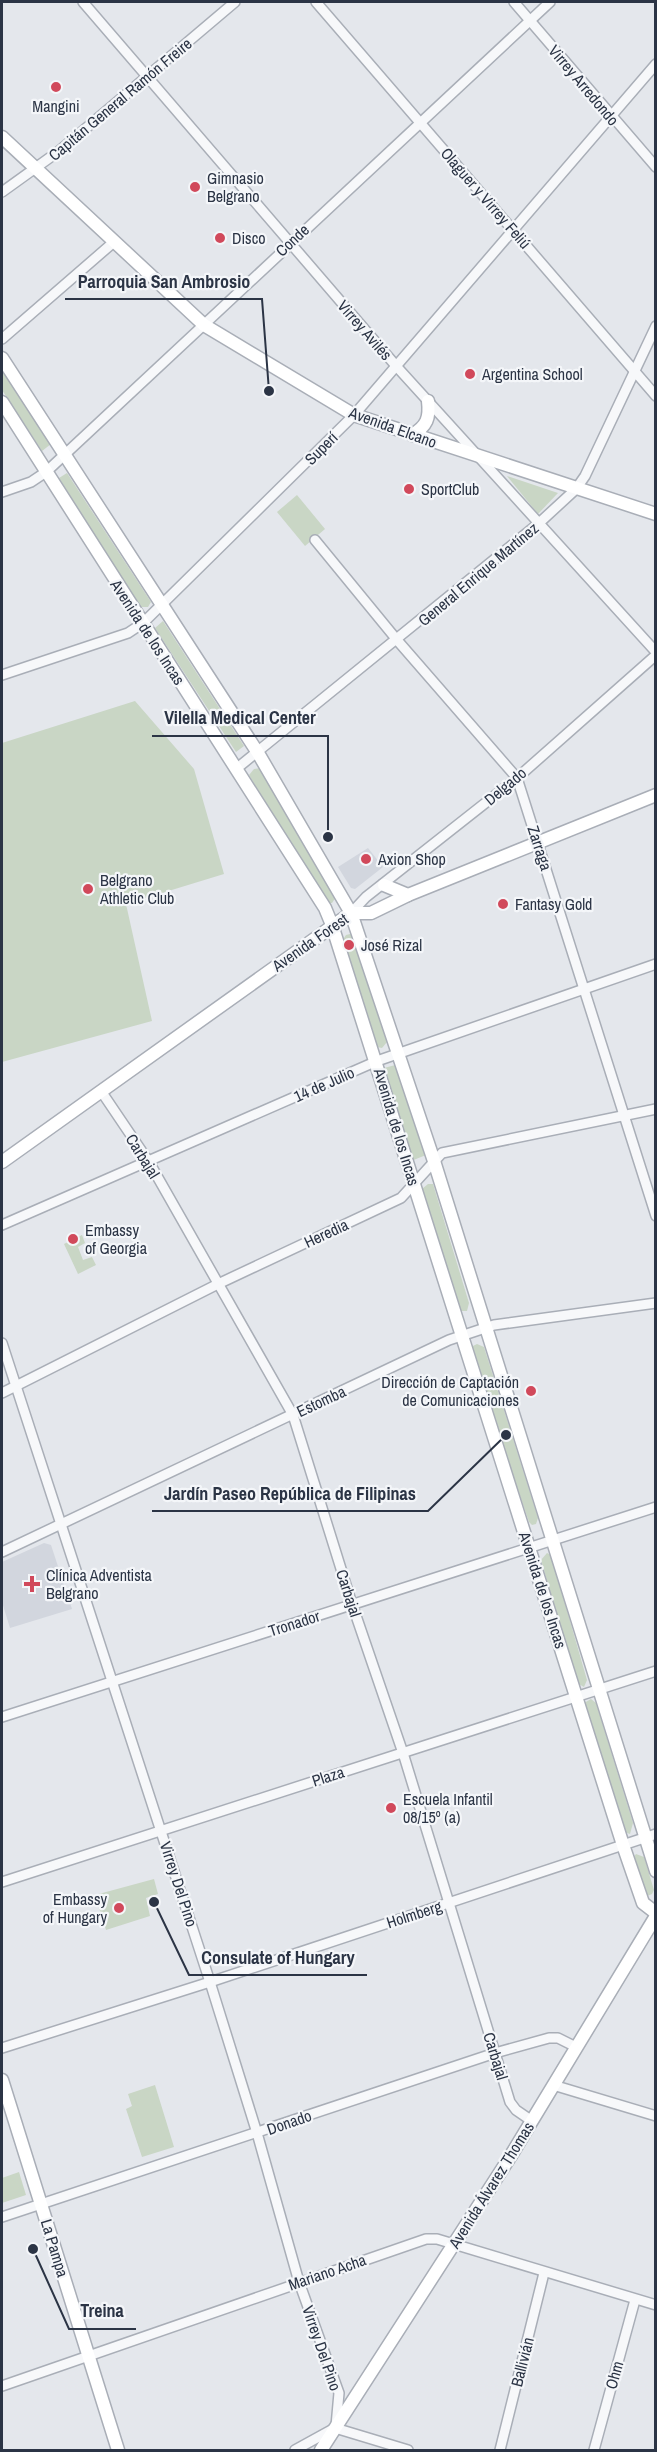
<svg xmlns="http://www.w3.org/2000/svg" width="657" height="2452" viewBox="0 0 657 2452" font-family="'Archivo Narrow',sans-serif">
<rect width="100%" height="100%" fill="#e4e7ec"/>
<!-- built -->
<g fill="#d2d6de">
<path d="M368 848 383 867 355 889 351 888 338 867Z"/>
<path d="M44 1543 51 1545 72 1609 10 1628 2 1602V1562Z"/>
</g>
<!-- green -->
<g fill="#c9d6c5">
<path d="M2 367 51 444 42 451 2 390Z"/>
<path d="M67 473 151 602 148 607H140L59 478Z"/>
<path d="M507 476 558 493 538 514Z"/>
<path d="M297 495 325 529 305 546 277 512Z"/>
<path d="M163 621 244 746 236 752 155 628Z"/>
<path d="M135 701 194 769 224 874 126 904 152 1021 2 1062V743Z"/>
<path d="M261 768 336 897 332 903H326L249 775 254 769Z"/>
<path d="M350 934 353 936 387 1042 382 1048 377 1047 342 941 346 935Z"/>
<path d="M399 1064 426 1155 411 1161 384 1068Z"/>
<path d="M428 1184H433L469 1303 467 1311H461L457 1307 422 1189Z"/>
<path d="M82 1235 85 1243 78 1247 83 1260 92 1257 96 1265 78 1274 64 1244Z"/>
<path d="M477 1344 484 1347 538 1518 536 1524 532 1525 529 1522 471 1352V1347Z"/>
<path d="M547 1553 551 1555 587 1680 584 1687 577 1683 541 1560Z"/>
<path d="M591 1699 596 1703 633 1823 630 1834 624 1832 584 1703Z"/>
<path d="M636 1854 644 1857 654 1890 652 1894 647 1896 633 1858Z"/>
<path d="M154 1879 158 1894 146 1898 150 1916 106 1930 95 1895Z"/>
<path d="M155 2085 174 2147 142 2157 126 2109 132 2106 128 2094Z"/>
<path d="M19 2172 26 2195 2 2203V2178Z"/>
</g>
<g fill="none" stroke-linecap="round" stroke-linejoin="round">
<!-- street casing -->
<g stroke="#a9aeb7" stroke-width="12">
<g id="street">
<path d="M83 2 397 367 656 652"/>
<path d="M316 2 656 396"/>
<path d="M514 2 656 167"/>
<path d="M2 192 59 151 235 2"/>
<path d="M2 339 115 241"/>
<path d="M2 492 31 482 46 472 550 2"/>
<path d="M315 540 397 640 517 778 656 1216"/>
<path d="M2 675 128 633 143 623 354 415 656 64"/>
<path d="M236 769 538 524 576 489 585 476 656 326"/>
<path d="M351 913 366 897 517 778 656 655"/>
<path d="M101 1091 149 1162 293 1415 352 1604 403 1753 510 2102 516 2110 532 2121"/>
<path d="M2 1225 377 1061 656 964"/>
<path d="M2 1343 210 1982 257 2133 299 2282 339 2393 336 2426"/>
<path d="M2 1393 218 1284 401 1198 442 1153 656 1109"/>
<path d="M2 1552 449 1340 494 1325 656 1303"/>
<path d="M2 1717 656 1507"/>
<path d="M2 1882 656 1671"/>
<path d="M2 2048 210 1982 656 1834"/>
<path d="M553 2085 656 2116"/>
<path d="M2 2217 495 2053 549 2038H558L576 2047"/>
<path d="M2 2386 426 2239H437L656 2305"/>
<path d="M295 2450 335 2428 408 2450"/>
<path d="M500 2450 544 2273"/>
<path d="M594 2450 635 2300"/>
</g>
</g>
<!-- secondary casing -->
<g stroke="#a9aeb7" stroke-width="15">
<g id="secondary">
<path d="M2 137 204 325 354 415 656 514"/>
<path d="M2 358 258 753 351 913 434 1161 656 1871"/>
<path d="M2 402 325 908 332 925 623 1845 643 1903 656 1913"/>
<path d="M412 435C427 426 430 418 428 401"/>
<path d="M384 885 408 895"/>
<path d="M2 1162 351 913H371L408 895 656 795"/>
<path d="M2 2080 118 2450"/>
<path d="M321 2450 510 2157 656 1916"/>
</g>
</g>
<!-- street -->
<use href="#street" stroke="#f7f8fa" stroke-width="9"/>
<!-- secondary -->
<use href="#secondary" stroke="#fff" stroke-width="12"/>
</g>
<!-- markers -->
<g fill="#d1495b" stroke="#f4f6f9" stroke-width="2">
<circle cx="56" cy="87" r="6"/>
<circle cx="195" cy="187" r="6"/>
<circle cx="220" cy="238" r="6"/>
<circle cx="470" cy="374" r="6"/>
<circle cx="409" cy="489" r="6"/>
<circle cx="366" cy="859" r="6"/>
<circle cx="88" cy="889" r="6"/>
<circle cx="503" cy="904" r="6"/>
<circle cx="349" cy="945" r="6"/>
<circle cx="73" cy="1239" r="6"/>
<circle cx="531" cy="1391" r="6"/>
<path d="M29 1575h6v6h6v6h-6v6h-6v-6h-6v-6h6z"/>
<circle cx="391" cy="1808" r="6"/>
<circle cx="119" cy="1908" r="6"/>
</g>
<g text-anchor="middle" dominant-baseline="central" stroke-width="4.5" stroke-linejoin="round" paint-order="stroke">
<!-- street labels -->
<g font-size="16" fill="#2b3445" stroke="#f4f6f9">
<text transform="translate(584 85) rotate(50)">Virrey Arredondo</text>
<text transform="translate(120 99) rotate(-40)">Capitán General Ramón Freire</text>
<text transform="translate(486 198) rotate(49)">Olaguer y Virrey Feliú</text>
<text transform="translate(292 240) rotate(-43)">Conde</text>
<text transform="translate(365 330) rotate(49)">Virrey Avilés</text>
<text transform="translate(393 427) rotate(20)">Avenida Elcano</text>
<text transform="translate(321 448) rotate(-45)">Superí</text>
<text transform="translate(478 574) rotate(-40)">General Enrique Martínez</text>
<text transform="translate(148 632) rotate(57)">Avenida de los Incas</text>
<text transform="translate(505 786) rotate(-40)">Delgado</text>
<text transform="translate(540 848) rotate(72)">Zarraga</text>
<text transform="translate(310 942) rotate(-35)">Avenida Forest</text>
<text transform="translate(324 1084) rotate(-24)">14 de Julio</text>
<text transform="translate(397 1127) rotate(73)">Avenida de los Incas</text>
<text transform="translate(143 1156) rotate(58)">Carbajal</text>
<text transform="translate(326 1233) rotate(-25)">Heredia</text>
<text transform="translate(321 1401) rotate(-25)">Estomba</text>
<text transform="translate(543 1590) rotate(72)">Avenida de los Incas</text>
<text transform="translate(349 1593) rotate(72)">Carbajal</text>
<text transform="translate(294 1623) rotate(-18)">Tronador</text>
<text transform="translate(328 1776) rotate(-18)">Plaza</text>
<text transform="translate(179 1884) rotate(72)">Virrey Del Pino</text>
<text transform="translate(414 1914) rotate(-18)">Holmberg</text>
<text transform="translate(496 2056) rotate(73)">Carbajal</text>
<text transform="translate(289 2122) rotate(-19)">Donado</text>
<text transform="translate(491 2185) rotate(-58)">Avenida Álvarez Thomas</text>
<text transform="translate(55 2248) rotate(73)">La Pampa</text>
<text transform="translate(327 2272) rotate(-19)">Mariano Acha</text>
<text transform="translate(322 2348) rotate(71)">Virrey Del Pino</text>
<text transform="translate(522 2362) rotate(-76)">Ballivián</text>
<text transform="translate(614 2375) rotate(-75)">Ohm</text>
</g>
<!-- poi labels -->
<g font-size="16" fill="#2b3445" stroke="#f4f6f9" text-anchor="start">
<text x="56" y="106" text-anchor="middle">Mangini</text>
<text x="207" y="178">Gimnasio<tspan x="207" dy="18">Belgrano</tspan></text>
<text x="232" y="238">Disco</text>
<text x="482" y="374">Argentina School</text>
<text x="421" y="489">SportClub</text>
<text x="378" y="859">Axion Shop</text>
<text x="100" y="880">Belgrano<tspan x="100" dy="18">Athletic Club</tspan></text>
<text x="515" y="904">Fantasy Gold</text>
<text x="361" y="945">José Rizal</text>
<text x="85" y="1230">Embassy<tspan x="85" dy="18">of Georgia</tspan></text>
<text x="519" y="1382" text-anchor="end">Dirección de Captación<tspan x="519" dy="18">de Comunicaciones</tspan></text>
<text x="46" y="1575">Clínica Adventista<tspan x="46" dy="18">Belgrano</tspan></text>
<text x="403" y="1799">Escuela Infantil<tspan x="403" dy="18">08/15º (a)</tspan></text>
<text x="107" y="1899" text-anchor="end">Embassy<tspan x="107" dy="18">of Hungary</tspan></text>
</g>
</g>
<!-- callouts -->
<path fill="none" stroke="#2b3445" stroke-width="2" d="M269 391L262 299H65M328 837L328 736H152M506 1435L428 1511H152M154 1902L189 1975H367M33 2249L69 2329H136"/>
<g fill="#2b3445" stroke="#f4f6f9" stroke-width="2">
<circle cx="269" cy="391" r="6"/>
<circle cx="328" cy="837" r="6"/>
<circle cx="506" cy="1435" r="6"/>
<circle cx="154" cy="1902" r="6"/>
<circle cx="33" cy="2249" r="6"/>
</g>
<g font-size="18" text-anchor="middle" font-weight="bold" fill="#2b3445" stroke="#f4f6f9" stroke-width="4.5" stroke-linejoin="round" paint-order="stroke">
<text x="164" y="288">Parroquia San Ambrosio</text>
<text x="240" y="724">Vilella Medical Center</text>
<text x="290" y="1500">Jardín Paseo República de Filipinas</text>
<text x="278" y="1964">Consulate of Hungary</text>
<text x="102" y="2317">Treina</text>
</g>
<!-- border -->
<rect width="657" height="2452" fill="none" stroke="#2b3445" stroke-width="6"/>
</svg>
